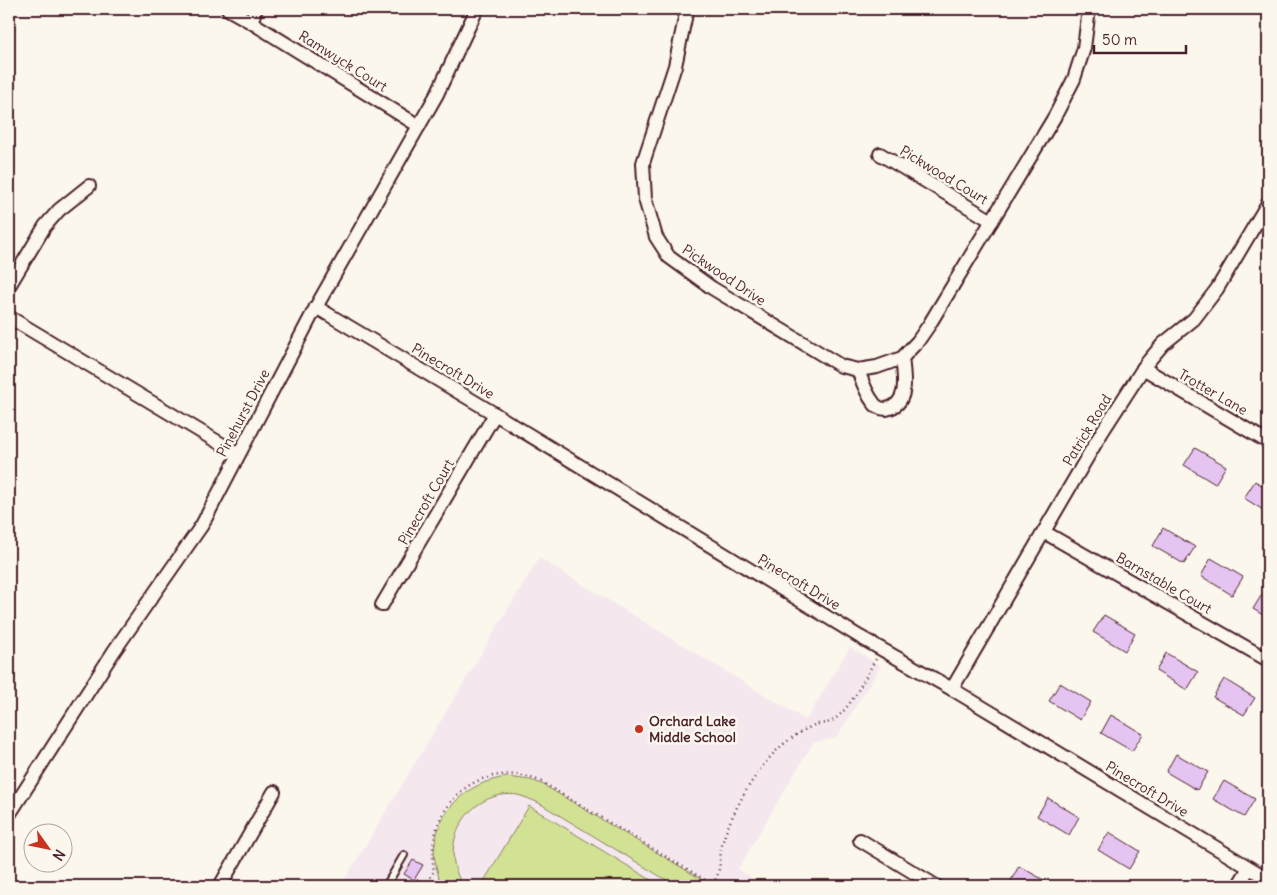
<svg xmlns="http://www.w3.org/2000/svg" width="1277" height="895" viewBox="0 0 1277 895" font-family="Delius,sans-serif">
<rect width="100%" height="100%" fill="#fbf7ec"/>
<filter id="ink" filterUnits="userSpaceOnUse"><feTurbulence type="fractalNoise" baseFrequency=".02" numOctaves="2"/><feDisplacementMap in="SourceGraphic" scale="10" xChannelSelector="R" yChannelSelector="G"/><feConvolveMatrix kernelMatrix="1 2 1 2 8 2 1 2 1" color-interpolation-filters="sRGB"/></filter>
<g filter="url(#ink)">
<!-- built -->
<path fill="#f4e8ee" d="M539 558 806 720 850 647 881 666 836 738 813 743 738 869 765 886H341Z"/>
<!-- pitch -->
<g fill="#d1e295" stroke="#8e8060">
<path d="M507 777 531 780 542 784 713 886H676L539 803C532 800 525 797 518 795 468 788 435 847 464 886H433L439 878C437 870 435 862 434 855 434 812 466 782 507 777Z"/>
<path d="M529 806 661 886H481Z"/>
</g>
<!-- building -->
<g fill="#e5c4f1" stroke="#4a1f2b">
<path d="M1195 448 1226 466 1215 484 1184 465Z"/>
<path d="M1255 481 1268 489V513L1244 498Z"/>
<path d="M1163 528 1195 547 1184 564 1153 546Z"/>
<path d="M1211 558 1243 577 1232 595 1201 576Z"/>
<path d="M1264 591 1268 594V618L1253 609Z"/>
<path d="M1104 615 1135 633 1125 651 1093 632Z"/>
<path d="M1166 653 1198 672 1187 690 1156 671Z"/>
<path d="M1224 679 1255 698 1244 715 1213 697Z"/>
<path d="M1060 683 1091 702 1080 720 1049 701Z"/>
<path d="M1111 715 1143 734 1132 751 1101 733Z"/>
<path d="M1176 754 1208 772 1197 790 1166 772Z"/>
<path d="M1224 781 1255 799 1244 817 1213 799Z"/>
<path d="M1048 798 1079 817 1069 835 1037 816Z"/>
<path d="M1109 832 1140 851 1129 869 1098 850Z"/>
<path d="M413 860 423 865 414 880 404 874Z"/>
<path d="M1019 866 1051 884 1050 886H1013L1009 884Z"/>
</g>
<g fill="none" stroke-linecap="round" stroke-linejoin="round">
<!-- service casing -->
<g stroke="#4a1f2b" stroke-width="10">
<path id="service" d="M386 886 404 855"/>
</g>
<!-- minor casing -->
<g stroke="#4a1f2b" stroke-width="16">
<g id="minor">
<path d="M228 9 251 22 256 9"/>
<path d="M687 9 675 66 643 163 645 199 656 237 669 257 712 288 841 366 858 370 877 367 902 358 918 341 929 325 1055 116 1074 79 1084 48 1089 9"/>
<path d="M251 22 419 126"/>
<path d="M880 154 992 221"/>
<path d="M9 286 45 226 59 210 89 186"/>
<path d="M316 307 495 414 860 637 952 689 1268 879"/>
<path d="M9 317 238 454"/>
<path d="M1143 368 1268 442"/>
<path d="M858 370C862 381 866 393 873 402 876 407 880 409 886 409 910 405 904 375 902 358"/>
<path d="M1044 532 1268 660"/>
<path d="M382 605 495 414"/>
<path d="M952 689 1102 432 1146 364 1163 344 1194 319 1217 289 1268 203"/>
<path d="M9 815 114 651 202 525 316 307 437 94 477 9"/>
<path d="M860 840 936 886"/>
<path d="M220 886 274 792"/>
<path d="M1238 886 1249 868"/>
</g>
</g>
<!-- path -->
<g stroke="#4a1f2b" stroke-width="2.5" stroke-dasharray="1 4" stroke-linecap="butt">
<path d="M409 886 411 884 415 886"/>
<path d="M425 886 434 871C424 807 477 756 540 781L712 884"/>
<path d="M716 886 712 884C723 872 718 856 723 841 728 823 744 792 755 777 772 752 786 739 814 725 820 723 827 724 832 721 851 709 864 678 876 659"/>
</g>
<!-- service -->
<use href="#service" stroke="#fbf7ec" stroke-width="6"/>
<!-- minor -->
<use href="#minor" stroke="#fbf7ec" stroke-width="12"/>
</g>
</g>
<!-- markers -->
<circle fill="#c8321e" stroke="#fbf7ec" stroke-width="2" cx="639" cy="729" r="5"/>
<g text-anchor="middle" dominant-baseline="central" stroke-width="5" stroke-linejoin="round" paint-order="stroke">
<!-- street labels -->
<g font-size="14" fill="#4a1f2b" stroke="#fbf7ec">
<text transform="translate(343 61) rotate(32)">Ramwyck Court</text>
<text transform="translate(944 175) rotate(31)">Pickwood Court</text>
<text transform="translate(724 275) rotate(34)">Pickwood Drive</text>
<text transform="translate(453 371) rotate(31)">Pinecroft Drive</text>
<text transform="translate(1213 392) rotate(30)">Trotter Lane</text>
<text transform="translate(243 413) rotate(-62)">Pinehurst Drive</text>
<text transform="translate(1087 430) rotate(-59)">Patrick Road</text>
<text transform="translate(426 502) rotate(-60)">Pinecroft Court</text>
<text transform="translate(799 582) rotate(31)">Pinecroft Drive</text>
<text transform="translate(1164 583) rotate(30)">Barnstable Court</text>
<text transform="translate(1147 789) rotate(31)">Pinecroft Drive</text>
</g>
<!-- poi labels -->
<g font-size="14" font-weight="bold" fill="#4a1f2b" stroke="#fbf7ec" text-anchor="start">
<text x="649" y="721">Orchard Lake<tspan x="649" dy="16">Middle School</tspan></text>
</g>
</g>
<!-- margin -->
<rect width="1277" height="895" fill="none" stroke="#fbf7ec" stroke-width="30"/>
<rect x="15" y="15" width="1247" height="865" fill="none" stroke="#4a1f2b" stroke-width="2" filter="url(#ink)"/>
<!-- north arrow -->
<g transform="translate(48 848) rotate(123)"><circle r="24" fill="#fbf7ec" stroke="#b4a19f"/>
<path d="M0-4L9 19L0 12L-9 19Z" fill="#c8321e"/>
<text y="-8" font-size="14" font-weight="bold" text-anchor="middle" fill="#4a1f2b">N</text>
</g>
<!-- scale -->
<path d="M1094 45v8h92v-8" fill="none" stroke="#4a1f2b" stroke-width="2.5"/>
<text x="1102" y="45" font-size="15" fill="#4a1f2b" stroke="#fbf7ec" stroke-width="4" paint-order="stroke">50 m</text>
</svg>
